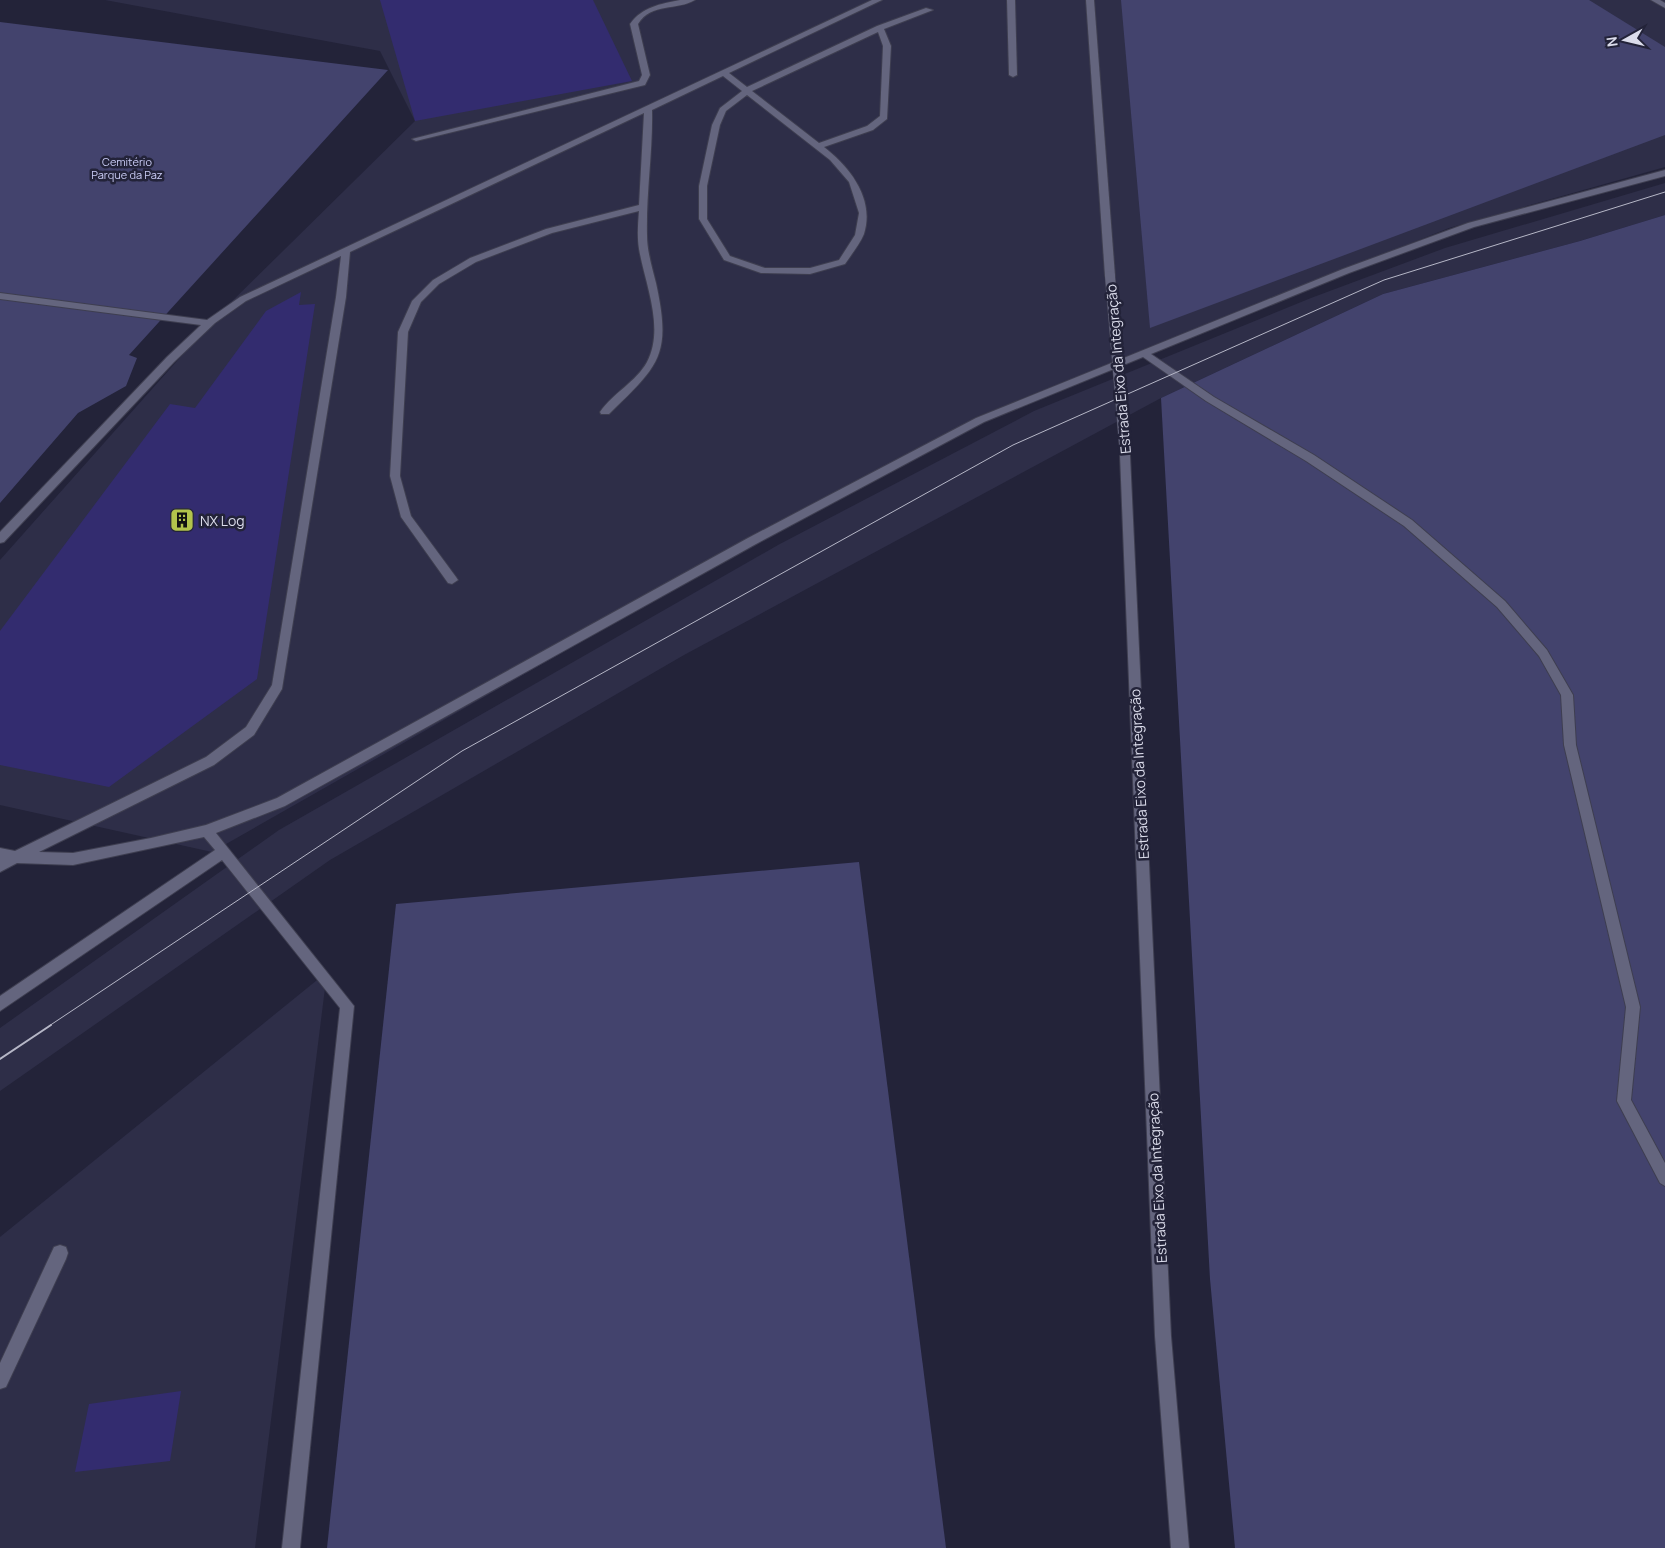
<svg xmlns="http://www.w3.org/2000/svg" width="1665" height="1548" viewBox="0 0 1665 1548" font-family="Manrope,sans-serif">
<rect width="100%" height="100%" fill="#232339"/>
<!-- built -->
<g fill="#2e2e48">
<path d="M105 0H1665V167L1449 228 976 417 212 852 0 805V560L217 316 415 121 380 51Z"/>
<path d="M1665 183V215L1580 241 1383 294 1161 398 684 655 330 860 0 1091V1028L279 830 778 545 1034 411 1311 298 1445 248Z"/>
<path d="M327 972 255 1548H0V1237Z"/>
</g>
<!-- green -->
<g fill="#43436d">
<path d="M1121 0H1589L1665 47V135L1150 328Z"/>
<path d="M0 22 388 70 129 355 137 358 126 386 78 413 0 503Z"/>
<path d="M1665 215V1548H1235L1210 1279 1161 398 1383 294 1580 241Z"/>
<path d="M859 862 946 1548H327L396 904Z"/>
</g>
<!-- building -->
<g fill="#332c6f">
<path d="M380 0H593L632 81 415 121Z"/>
<path d="M301 292 299 305 315 304 257 679 109 787 0 765V631L170 404 195 408 266 311Z"/>
<path d="M181 1391 170 1461 75 1472 89 1404Z"/>
</g>
<g fill="none" stroke-linecap="round" stroke-linejoin="round">
<!-- service casing -->
<g stroke="#3e3e50" stroke-width="2">
<g id="service">
<path d="M680 0H695C677 11 652 2 638 24L650 75 645 85 416 141 412 139 639 81 642 75 630 24C642 7 660 4 680 0Z"/>
<path d="M872 0H882L729 73 747 87 877 26 926 8 933 10 884 29 891 46 887 119 873 130 824 147C850 167 875 199 864 234 860 244 851 255 845 264L810 274 761 273 724 260 699 219V186L712 125 720 108 742 91 723 76 652 110C653 151 646 193 647 235 647 251 652 267 656 283 672 356 659 365 609 414H601L600 412C613 393 636 382 647 362 665 328 645 284 639 249 637 236 638 224 639 211L552 233 476 262 439 284 421 302 408 332 400 476 411 516 456 577 458 580 452 584 448 583 401 517 390 476 398 332 412 301 433 280 470 258 546 229 639 205 644 113 350 252 346 297 282 689 254 735 214 765 39 852 73 853 151 838 206 825 277 798 748 538 976 418 1343 269 1468 223 1665 170V176L1474 227 1349 273 1151 354 1214 397 1314 455 1412 520 1505 601 1547 650 1573 695 1576 745 1640 1007 1631 1100 1665 1163V1186L1660 1183 1617 1101 1626 1007 1564 745 1561 695 1539 656 1497 607 1404 526 1306 461 1206 401 1143 357 984 422 756 544 285 806 216 833 354 1006 300 1548H282L340 1008 222 860 0 1011V996L215 850 204 837 73 865 17 863 0 872V848L15 851 206 757 246 727 272 685 336 297 341 256 246 301 215 323 174 362 4 542 0 543V532L167 357 201 325 0 299V293L207 320 240 297ZM878 32 883 46 880 116 867 126 819 143 752 91ZM747 95 830 160 849 182 859 213 855 235 839 260 810 268H765L730 256 707 219V186L720 125 726 111Z"/>
<path d="M1007 0H1015L1017 75 1013 77 1009 75Z"/>
<path d="M1651 0H1660L1665 3V8Z"/>
<path d="M60 1245 66 1247 68 1253 66 1259 6 1387 0 1389V1363L54 1247Z"/>
</g>
</g>
<!-- secondary casing -->
<g stroke="#3e3e50" stroke-width="2">
<g id="secondary">
<path d="M1086 0H1094L1115 276 1110 279 1105 276Z"/>
<path d="M1125 451 1130 455 1171 1336 1189 1548H1171L1155 1336 1120 455Z"/>
</g>
</g>
<!-- service -->
<use href="#service" fill="#64657e" fill-rule="evenodd"/>
<!-- secondary -->
<use href="#secondary" fill="#64657e" fill-rule="evenodd"/>
<!-- tram-far1 -->
<path stroke="#b6b7c7" stroke-width="1" d="M49 1026 462 751 1013 445 1384 280 1665 192"/>
<!-- tram -->
<path stroke="#b6b7c7" stroke-width="2" d="M0 1059 51 1025"/>
<!-- secondary-bridge casing -->
<g stroke="#3e3e50" stroke-width="11" stroke-linecap="butt">
<path id="secondary-bridge" d="M1110 276 1125 455"/>
</g>
<!-- secondary-bridge -->
<use href="#secondary-bridge" stroke="#64657e" stroke-width="10"/>
</g>
<!-- icons -->
<defs>
<g id="building-square" transform="scale(1.25)"><rect x="-9" y="-9" width="18" height="18" rx="4" fill="#b2c34c" stroke="#232339"/><path d="M-4-6H4V6H1V3H-1V6H-4ZM-2.5-4.3h1.7v1.8h-1.7ZM.8-4.3h1.7v1.8H.8ZM-2.5-1h1.7V.8h-1.7ZM.8-1h1.7V.8H.8Z" fill="#111"/></g>
</defs>
<g fill-rule="evenodd">
<use href="#building-square" x="182" y="520"/>
</g>
<g text-anchor="middle" dominant-baseline="central" stroke-width="5" stroke-linejoin="round" paint-order="stroke">
<!-- far-park labels -->
<g font-size="11" fill="#cbcdf6" stroke="#232339">
<text x="127" y="161">Cemitério<tspan x="127" dy="13">Parque da Paz</tspan></text>
</g>
<!-- street labels -->
<g font-size="14" fill="#dbdceb" stroke="#232339">
<text transform="translate(1118 369) rotate(-95)">Estrada Eixo da Integração</text>
<text transform="translate(1139 774) rotate(-93)">Estrada Eixo da Integração</text>
<text transform="translate(1157 1178) rotate(-93)">Estrada Eixo da Integração</text>
</g>
<!-- poi labels -->
<g font-size="14" fill="#dbdceb" stroke="#232339" text-anchor="start">
<text x="200" y="520">NX Log</text>
</g>
</g>
<!-- north arrow -->
<g transform="translate(1625 40) rotate(262)" stroke="#232339" stroke-width="4" paint-order="stroke">
<path d="M0-4L9 19L0 12L-9 19Z" fill="#dbdceb"/>
<text y="-8" font-size="14" font-weight="bold" text-anchor="middle" fill="#dbdceb">N</text>
</g>
</svg>
